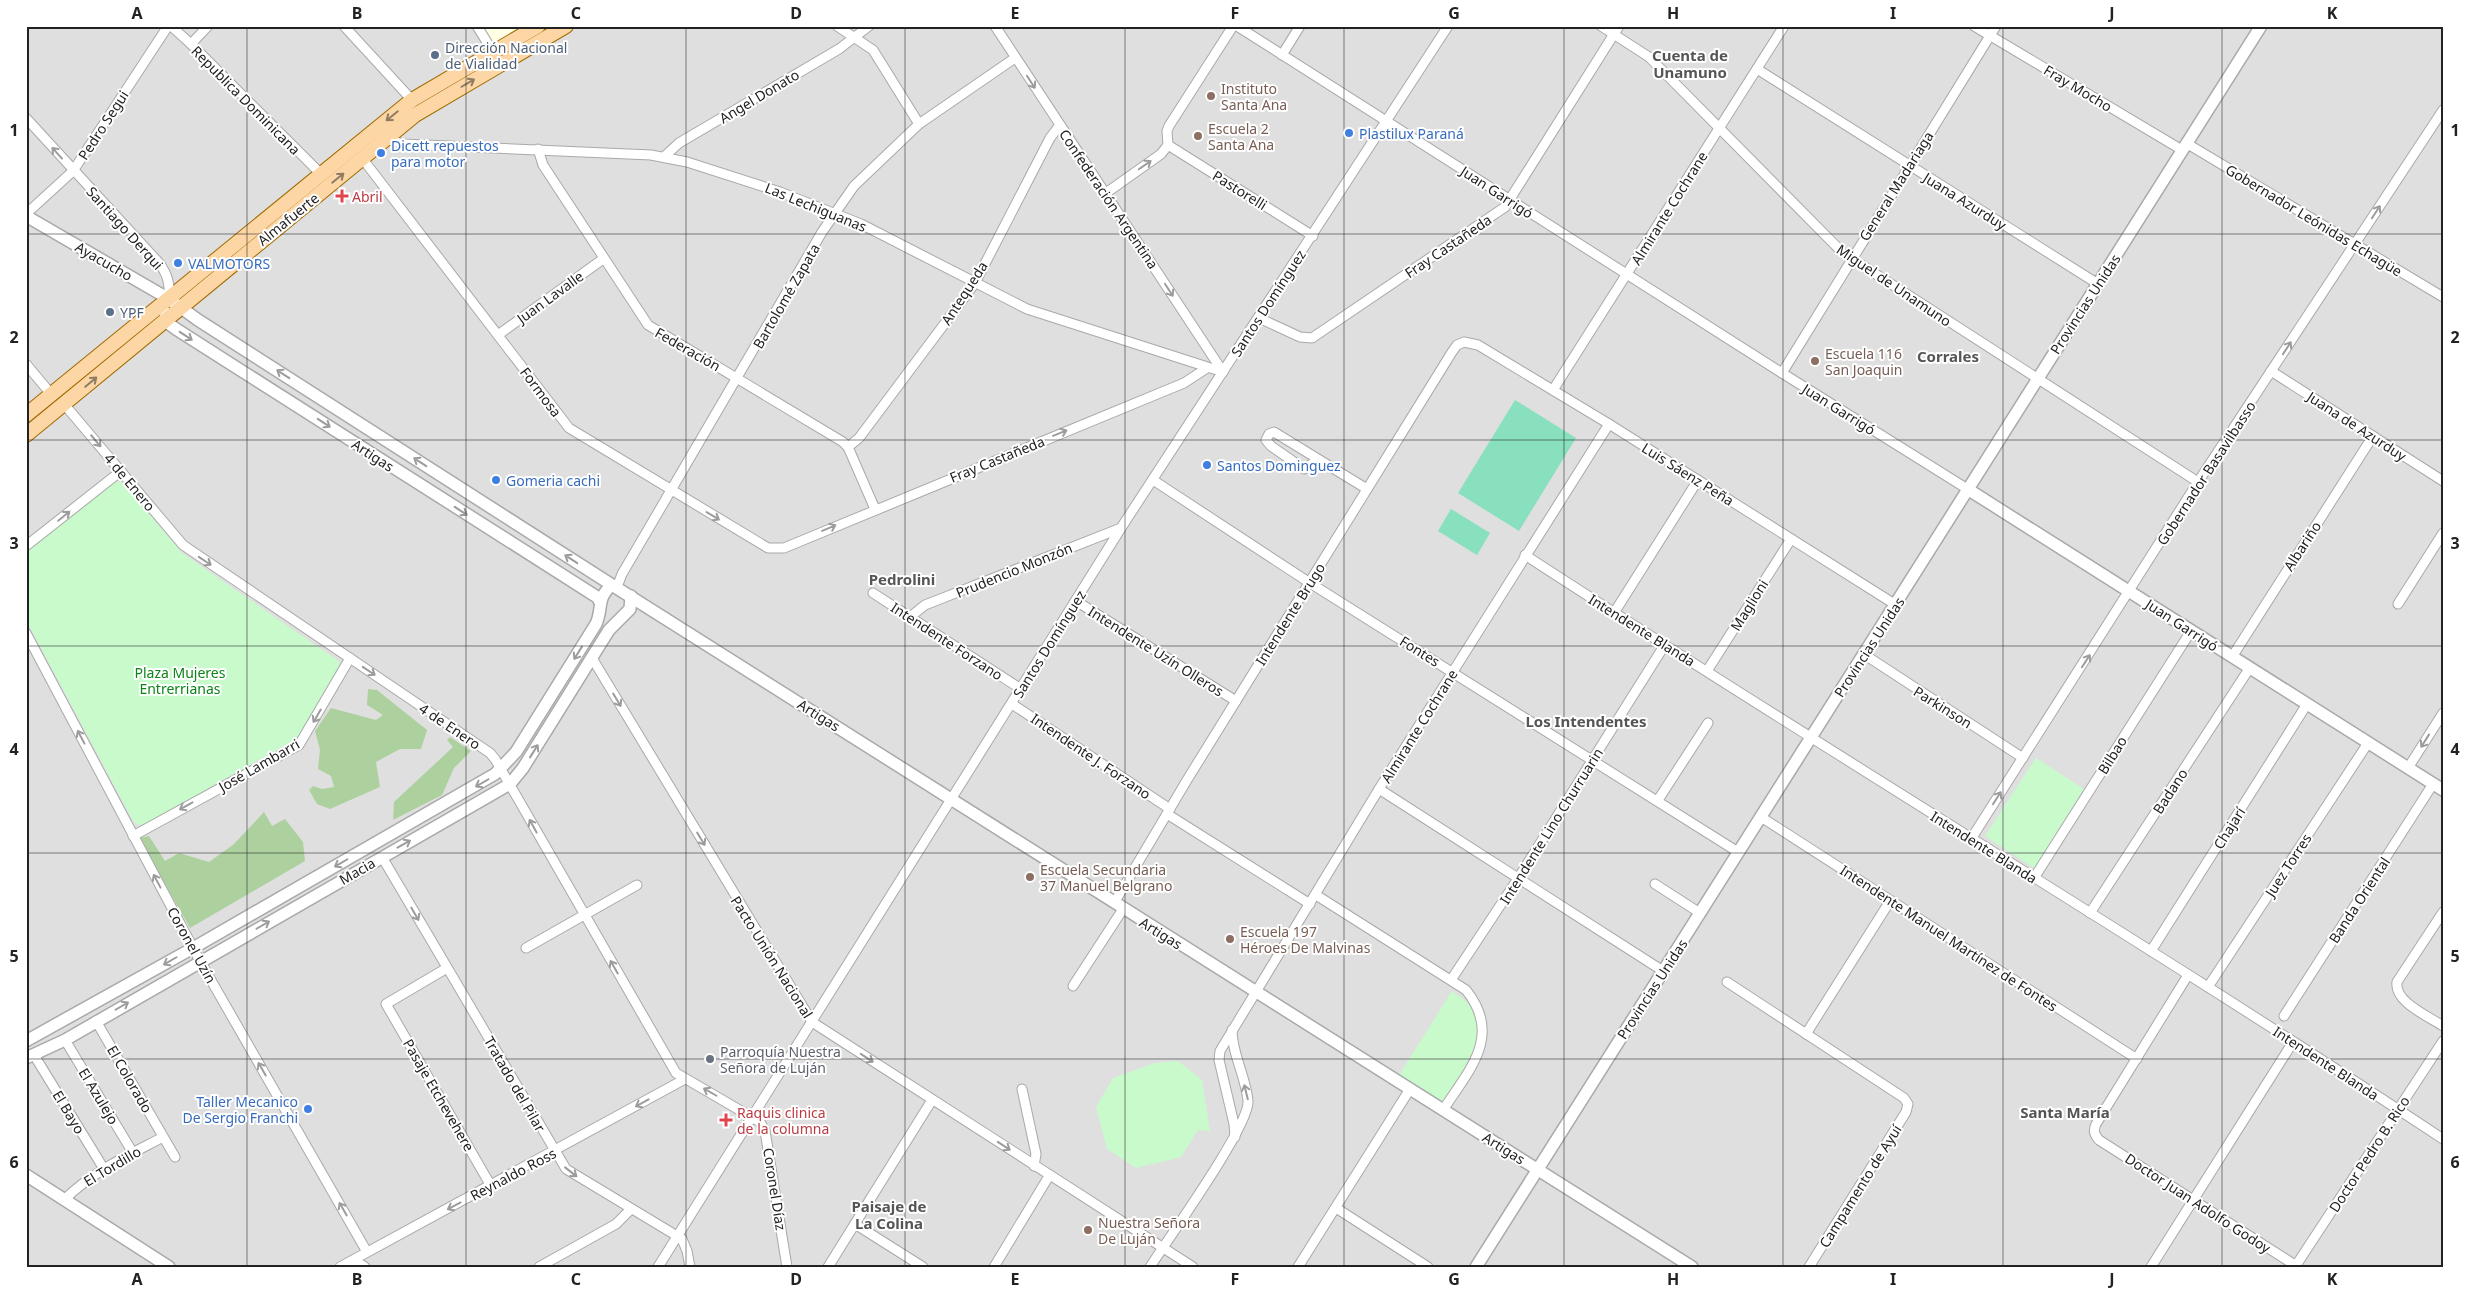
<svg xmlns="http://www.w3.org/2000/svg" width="2469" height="1293" viewBox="0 0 2469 1293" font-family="'Noto Sans',sans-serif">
<rect width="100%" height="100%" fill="#f2efe9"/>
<!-- residential -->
<rect fill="#e0dfdf" x="26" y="26" width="2417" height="1241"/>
<!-- education -->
<path fill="#ffffe5" d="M477 26H538L493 52Z"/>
<!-- forest -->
<g fill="#add19e">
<path d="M368 689 377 690 427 730 421 749H400L376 762 380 787 330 809 317 804 309 790 313 786 322 789 334 787 331 776 318 769 320 750 315 731 331 708 376 720 383 715 367 705Z"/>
<path d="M450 737 471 751 454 768 442 795 393 820 394 802 453 747 447 740Z"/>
<path d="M264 812 272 826 285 819 303 842 305 861 190 928 139 838 149 836 165 861 179 853 209 862 234 844Z"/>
</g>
<!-- park -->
<g fill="#c8facc">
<path d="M117 481 123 483 182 553 340 662 338 670 299 737 145 824 138 825 133 821 26 620V552L112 482Z"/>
<path d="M2036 758 2084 789 2034 868 1985 836Z"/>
<path d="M1452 991C1458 996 1466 1000 1471 1006 1494 1033 1457 1079 1442 1102L1399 1075Z"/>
<path d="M1178 1061 1202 1080 1210 1131 1198 1130 1181 1157 1136 1168 1107 1149 1096 1107 1113 1078 1155 1063Z"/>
</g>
<!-- pitch -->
<g fill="#88e0be">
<path d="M1515 400 1576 438 1519 531 1458 493Z"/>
<path d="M1451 509 1490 533 1477 555 1438 531Z"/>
</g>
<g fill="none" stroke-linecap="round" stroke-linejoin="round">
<!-- minor casing -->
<g stroke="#a9a9a9" stroke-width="11">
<g id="minor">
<path d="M171 26 191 44 321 174"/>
<path d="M344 26 412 100"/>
<path d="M477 26 493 52"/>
<path d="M837 26 873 50 919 124"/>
<path d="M995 26 1223 372"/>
<path d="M1237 26 1782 373 1969 490"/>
<path d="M1601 26 1649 57 1843 253 2198 482"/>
<path d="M1974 26 2182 150"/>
<path d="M191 44 208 26"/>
<path d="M1282 55 1300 26"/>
<path d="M1757 69 2098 284"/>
<path d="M26 118 160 264C168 276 170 284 169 299"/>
<path d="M385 139 404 144 651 155 687 162 780 192 861 224 1027 309 1223 372"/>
<path d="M2186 143 2443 297"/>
<path d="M1168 145 1313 236"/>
<path d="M538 149 543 165 648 325 843 442 848 447 875 509"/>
<path d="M665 156 679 143 839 49 869 26"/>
<path d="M362 158 569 428 768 548H784L1184 383 1207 368"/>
<path d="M1106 193 1161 154 1168 145 1167 131 1169 126 1233 26"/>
<path d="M26 214 73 171 168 26"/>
<path d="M1259 318 1300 337 1312 338 1505 207 1619 26"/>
<path d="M498 335 603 259"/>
<path d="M26 364 51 394"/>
<path d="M2271 371 2443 481"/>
<path d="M1782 373 1996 26"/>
<path d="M1553 390 1784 26"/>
<path d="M64 404 183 545 490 753 495 759 676 1073 760 1122 765 1131 787 1267"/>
<path d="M848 447 859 438 975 283 1050 138 1060 125"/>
<path d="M1318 460 1304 469 1271 446 1266 440 1269 434 1274 432 1367 489"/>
<path d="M1153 480 1310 583 1738 852"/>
<path d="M26 546 121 471"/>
<path d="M1525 555C1829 753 2140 939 2443 1139"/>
<path d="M617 587 622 574 822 232 854 186 919 124 1015 58"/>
<path d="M873 593 1021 689"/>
<path d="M1076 601 1236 701"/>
<path d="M2398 604 2443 533"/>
<path d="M1614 613 1698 480"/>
<path d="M910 617 925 605 1121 528"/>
<path d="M26 633 200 961 367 1252"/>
<path d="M1865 655 2023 758"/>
<path d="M2232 657 2373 436"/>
<path d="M592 658 812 1022 1193 1267"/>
<path d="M1707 671 1791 539"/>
<path d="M1012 704 1170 809"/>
<path d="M2408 768 2443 713"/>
<path d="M1379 789 1663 971"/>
<path d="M1658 800 1708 723"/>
<path d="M1167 814 1310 904"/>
<path d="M1761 817 2137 1059"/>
<path d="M133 836 299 745 350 658"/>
<path d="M1971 839 2198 482 2443 110"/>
<path d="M382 857 566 1169 682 1239 687 1251 690 1267"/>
<path d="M2034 878 2191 631"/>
<path d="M1655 884 1700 913"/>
<path d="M1316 895 1466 990C1503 1036 1469 1070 1443 1110"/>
<path d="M1114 903 1187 780 1452 352 1457 345 1464 342 1478 345 1609 424 1896 605"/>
<path d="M2443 912 2397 982C2394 1002 2428 1016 2443 1026"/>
<path d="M2090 913 2249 669"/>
<path d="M526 948 637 885"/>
<path d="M2151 951 2307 704"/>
<path d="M447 968 386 1004 491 1186"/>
<path d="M2188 975 2096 1124C2093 1131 2094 1134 2099 1140L2298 1267"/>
<path d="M1451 980 1519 877 1664 646"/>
<path d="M1727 982 1904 1098 1908 1104 1906 1112 1809 1267"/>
<path d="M1073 986 1123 909"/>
<path d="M2208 987 2368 743"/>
<path d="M2284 1016 2433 784"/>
<path d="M96 1021 175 1157"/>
<path d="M1806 1034 1890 901"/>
<path d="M65 1040 133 1153"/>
<path d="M34 1055 104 1169"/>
<path d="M1022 1089 1036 1154 1034 1166"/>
<path d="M1235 1137 1234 1124 1219 1060 1220 1051 1379 789 1609 424"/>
<path d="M65 1199C92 1172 129 1155 163 1137"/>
<path d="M1336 1208 1428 1267"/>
<path d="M855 1224 923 1267"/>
<path d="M354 1260 365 1267"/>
<path d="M340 1267 685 1079"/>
<path d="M539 1267 616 1224 631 1209"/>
<path d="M658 1267 1121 528 1448 26"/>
<path d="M828 1267 932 1100"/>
<path d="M994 1267 1049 1176"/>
<path d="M1150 1267C1168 1239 1250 1125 1248 1101 1246 1077 1232 1054 1232 1030"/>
<path d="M1298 1267 1410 1089"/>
<path d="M2151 1267 2293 1042"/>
<path d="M2295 1267 2443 1041"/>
</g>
</g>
<!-- tertiary casing -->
<g stroke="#a9a9a9" stroke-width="14">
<g id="tertiary">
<path d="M26 216 169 299 198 320 612 585"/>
<path d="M166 313 165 321 176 329 597 597 600 602"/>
<path d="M1969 490 2443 790"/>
<path d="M26 1041 193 948 495 774 516 752 596 624C603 609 596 598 612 585L1692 1267"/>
<path d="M26 1058 65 1040 510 784 523 768 609 630 630 609 631 596"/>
<path d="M26 1175 169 1267"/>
<path d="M1476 1267 2261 26"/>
</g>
</g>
<!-- primary casing -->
<g stroke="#a06b00" stroke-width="16">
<g id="primary">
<path d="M26 415 412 100 538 26"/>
<path d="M26 435 415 115 566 26"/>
</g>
</g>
<!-- minor -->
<use href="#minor" stroke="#fff" stroke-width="9"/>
<!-- tertiary -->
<use href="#tertiary" stroke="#fff" stroke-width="11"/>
<!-- primary -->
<use href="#primary" stroke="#fcd6a4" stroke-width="14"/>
</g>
<!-- one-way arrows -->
<defs><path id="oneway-shaft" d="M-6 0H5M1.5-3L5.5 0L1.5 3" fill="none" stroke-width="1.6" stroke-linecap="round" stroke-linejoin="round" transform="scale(1.25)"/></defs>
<g stroke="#9c9c9c">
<use href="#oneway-shaft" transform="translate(1031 82) rotate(57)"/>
<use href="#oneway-shaft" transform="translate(57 153) rotate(-132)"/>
<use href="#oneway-shaft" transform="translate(1145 165) rotate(-35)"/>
<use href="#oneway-shaft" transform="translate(2376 212) rotate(-57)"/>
<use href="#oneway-shaft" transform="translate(1169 290) rotate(57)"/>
<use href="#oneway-shaft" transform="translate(186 336) rotate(33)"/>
<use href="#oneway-shaft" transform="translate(2287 348) rotate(-57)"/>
<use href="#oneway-shaft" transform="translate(283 374) rotate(-147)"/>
<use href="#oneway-shaft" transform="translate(324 423) rotate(33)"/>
<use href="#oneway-shaft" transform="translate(1060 433) rotate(-22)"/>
<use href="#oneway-shaft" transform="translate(96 441) rotate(50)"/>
<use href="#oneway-shaft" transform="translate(420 462) rotate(-147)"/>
<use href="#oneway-shaft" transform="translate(461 511) rotate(33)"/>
<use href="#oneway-shaft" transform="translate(64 516) rotate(-39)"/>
<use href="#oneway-shaft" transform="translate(713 516) rotate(31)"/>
<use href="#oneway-shaft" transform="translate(829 528) rotate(-23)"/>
<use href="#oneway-shaft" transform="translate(571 559) rotate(-147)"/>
<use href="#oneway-shaft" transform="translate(205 561) rotate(34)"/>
<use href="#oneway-shaft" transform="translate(578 653) rotate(122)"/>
<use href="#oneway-shaft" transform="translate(2086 661) rotate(-57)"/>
<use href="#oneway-shaft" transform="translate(369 671) rotate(34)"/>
<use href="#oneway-shaft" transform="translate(617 700) rotate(59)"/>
<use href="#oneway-shaft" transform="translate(317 716) rotate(120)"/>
<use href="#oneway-shaft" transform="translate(81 737) rotate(-118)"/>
<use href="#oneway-shaft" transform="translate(2425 741) rotate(122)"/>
<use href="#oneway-shaft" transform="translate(534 751) rotate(-58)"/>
<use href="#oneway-shaft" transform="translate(482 783) rotate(150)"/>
<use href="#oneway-shaft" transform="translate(1997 798) rotate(-57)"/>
<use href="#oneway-shaft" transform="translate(186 806) rotate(151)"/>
<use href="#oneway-shaft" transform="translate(533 826) rotate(-119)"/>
<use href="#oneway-shaft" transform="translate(701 839) rotate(59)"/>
<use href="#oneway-shaft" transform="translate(404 844) rotate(-29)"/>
<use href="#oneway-shaft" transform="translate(341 863) rotate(150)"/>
<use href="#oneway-shaft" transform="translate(157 881) rotate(-118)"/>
<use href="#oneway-shaft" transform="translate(415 914) rotate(60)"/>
<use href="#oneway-shaft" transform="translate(263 925) rotate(-30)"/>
<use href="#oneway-shaft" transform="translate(170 961) rotate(150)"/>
<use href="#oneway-shaft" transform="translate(614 967) rotate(-120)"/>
<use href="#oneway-shaft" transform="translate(122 1006) rotate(-30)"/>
<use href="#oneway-shaft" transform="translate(867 1058) rotate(33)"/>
<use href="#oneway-shaft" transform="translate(262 1069) rotate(-120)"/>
<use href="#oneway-shaft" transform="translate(710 1092) rotate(-150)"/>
<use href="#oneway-shaft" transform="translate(1246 1092) rotate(-104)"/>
<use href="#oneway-shaft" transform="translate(642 1103) rotate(151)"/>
<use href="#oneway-shaft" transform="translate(1004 1146) rotate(33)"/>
<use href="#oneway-shaft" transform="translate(571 1172) rotate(38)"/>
<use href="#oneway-shaft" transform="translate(454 1206) rotate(152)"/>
<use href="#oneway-shaft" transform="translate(343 1209) rotate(-120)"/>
</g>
<g stroke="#8f7c63">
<use href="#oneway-shaft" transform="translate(468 83) rotate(-30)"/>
<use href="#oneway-shaft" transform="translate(392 116) rotate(141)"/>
<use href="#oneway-shaft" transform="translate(338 178) rotate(-39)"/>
<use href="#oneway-shaft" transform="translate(91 382) rotate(-40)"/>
</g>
<!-- grid -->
<path fill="none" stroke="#222" stroke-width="1" stroke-opacity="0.55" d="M247 26V1267M466 26V1267M686 26V1267M905 26V1267M1125 26V1267M1344 26V1267M1564 26V1267M1783 26V1267M2003 26V1267M2222 26V1267M26 234H2443M26 440H2443M26 646H2443M26 853H2443M26 1059H2443"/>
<!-- markers -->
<g fill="#5c6f8a" stroke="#fff" stroke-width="2">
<circle cx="435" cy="55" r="5"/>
<circle cx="110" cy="312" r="5"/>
</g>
<g fill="#8d6e63" stroke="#fff" stroke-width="2">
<circle cx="1211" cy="96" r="5"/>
<circle cx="1198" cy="136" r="5"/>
<circle cx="1815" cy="361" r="5"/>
<circle cx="1030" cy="877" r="5"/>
<circle cx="1230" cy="939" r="5"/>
<circle cx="1088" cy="1230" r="5"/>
</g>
<g fill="#3f7fe0" stroke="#fff" stroke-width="2">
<circle cx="1349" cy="133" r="5"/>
<circle cx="381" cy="153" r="5"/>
<circle cx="178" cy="263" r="5"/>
<circle cx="1207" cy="465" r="5"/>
<circle cx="496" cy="480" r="5"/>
<circle cx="308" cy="1109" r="5"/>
</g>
<g fill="#e0444e" stroke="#fff" stroke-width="2">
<path d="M339.5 188.5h5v5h5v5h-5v5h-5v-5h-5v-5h5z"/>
<path d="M723.5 1112.5h5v5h5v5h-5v5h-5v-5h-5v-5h5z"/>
</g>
<circle fill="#6b7280" stroke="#fff" stroke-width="2" cx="710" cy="1059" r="5"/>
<g text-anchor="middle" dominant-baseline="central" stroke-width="4" stroke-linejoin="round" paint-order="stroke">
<!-- service labels -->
<g font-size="14" fill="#4e5e75" stroke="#fff" text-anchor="start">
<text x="445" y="47">Dirección Nacional<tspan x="445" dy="16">de Vialidad</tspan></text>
<text x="120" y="312">YPF</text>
</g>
<!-- education labels -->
<g font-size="14" fill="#785e54" stroke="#fff" text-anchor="start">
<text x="1221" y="88">Instituto<tspan x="1221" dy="16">Santa Ana</tspan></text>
<text x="1208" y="128">Escuela 2<tspan x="1208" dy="16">Santa Ana</tspan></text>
<text x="1825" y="353">Escuela 116<tspan x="1825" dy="16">San Joaquin</tspan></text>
<text x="1040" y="869">Escuela Secundaria<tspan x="1040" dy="16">37 Manuel Belgrano</tspan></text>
<text x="1240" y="931">Escuela 197<tspan x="1240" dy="16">Héroes De Malvinas</tspan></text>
<text x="1098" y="1222">Nuestra Señora<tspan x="1098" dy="16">De Luján</tspan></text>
</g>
<!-- street labels -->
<g font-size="14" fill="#222" stroke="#fff">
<text transform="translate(2078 88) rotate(31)">Fray Mocho</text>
<text transform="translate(759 96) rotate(-31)">Angel Donato</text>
<text transform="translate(246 100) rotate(45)">Republica Dominicana</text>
<text transform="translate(103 125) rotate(-57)">Pedro Segui</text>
<text transform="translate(1896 186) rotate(-58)">General Madariaga</text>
<text transform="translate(1240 190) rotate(32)">Pastorelli</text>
<text transform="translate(1497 192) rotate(33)">Juan Garrigó</text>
<text transform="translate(1109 199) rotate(56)">Confederación Argentina</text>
<text transform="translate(1965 201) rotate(32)">Juana Azurduy</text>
<text transform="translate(816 207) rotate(22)">Las Lechiguanas</text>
<text transform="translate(1669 208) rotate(-58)">Almirante Cochrane</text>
<text transform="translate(288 219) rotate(-39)">Almafuerte</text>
<text transform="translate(2314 220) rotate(31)">Gobernador Leónidas Echagüe</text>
<text transform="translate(125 228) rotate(48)">Santiago Derqui</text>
<text transform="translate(1448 246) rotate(-34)">Fray Castañeda</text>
<text transform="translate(104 261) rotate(30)">Ayacucho</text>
<text transform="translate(1894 285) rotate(34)">Miguel de Unamuno</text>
<text transform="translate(964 293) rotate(-57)">Antequeda</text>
<text transform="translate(786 296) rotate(-60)">Bartolomé Zapata</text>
<text transform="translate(550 297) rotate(-36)">Juan Lavalle</text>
<text transform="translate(1268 303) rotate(-57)">Santos Domínguez</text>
<text transform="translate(2085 304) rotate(-57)">Provincias Unidas</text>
<text transform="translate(688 349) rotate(30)">Federación</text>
<text transform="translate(541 392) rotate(53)">Formosa</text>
<text transform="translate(1839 409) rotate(32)">Juan Garrigó</text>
<text transform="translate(2357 426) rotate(33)">Juana de Azurduy</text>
<text transform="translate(373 455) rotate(33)">Artigas</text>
<text transform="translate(997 459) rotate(-22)">Fray Castañeda</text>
<text transform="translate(2206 473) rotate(-57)">Gobernador Basavilbasso</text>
<text transform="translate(1688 474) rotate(32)">Luis Sáenz Peña</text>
<text transform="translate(130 482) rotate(50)">4 de Enero</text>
<text transform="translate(2302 546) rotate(-57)">Albariño</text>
<text transform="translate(1014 570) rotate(-22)">Prudencio Monzón</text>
<text transform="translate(1749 605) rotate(-58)">Maglioni</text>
<text transform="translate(1290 614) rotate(-58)">Intendente Brugo</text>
<text transform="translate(2182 625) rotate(33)">Juan Garrigó</text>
<text transform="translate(1642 630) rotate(32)">Intendente Blanda</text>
<text transform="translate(947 641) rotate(33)">Intendente Forzano</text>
<text transform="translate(1049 644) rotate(-58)">Santos Domínguez</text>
<text transform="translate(1869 647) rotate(-57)">Provincias Unidas</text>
<text transform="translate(1156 651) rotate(32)">Intendente Uzín Olleros</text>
<text transform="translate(1420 651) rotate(32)">Fontes</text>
<text transform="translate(1943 707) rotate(32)">Parkinson</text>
<text transform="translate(819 715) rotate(32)">Artigas</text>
<text transform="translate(450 726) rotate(34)">4 de Enero</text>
<text transform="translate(1419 726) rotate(-58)">Almirante Cochrane</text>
<text transform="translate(2112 755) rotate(-58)">Bilbao</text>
<text transform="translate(1091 756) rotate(34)">Intendente J. Forzano</text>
<text transform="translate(259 765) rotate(-30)">José Lambarri</text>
<text transform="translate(2170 791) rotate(-57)">Badano</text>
<text transform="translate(1551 826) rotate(-58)">Intendente Lino Churruarin</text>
<text transform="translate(2229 828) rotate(-58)">Chajarí</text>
<text transform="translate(1984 847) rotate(32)">Intendente Blanda</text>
<text transform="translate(2288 865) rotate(-57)">Juez Torres</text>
<text transform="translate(357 871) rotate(-30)">Macia</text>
<text transform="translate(2359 900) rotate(-57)">Banda Oriental</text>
<text transform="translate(1161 933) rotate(32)">Artigas</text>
<text transform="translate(1949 938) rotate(33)">Intendente Manuel Martínez de Fontes</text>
<text transform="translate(192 945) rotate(61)">Coronel Uzín</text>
<text transform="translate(772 957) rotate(58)">Pacto Unión Nacional</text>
<text transform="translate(1652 989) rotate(-57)">Provincias Unidas</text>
<text transform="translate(2326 1063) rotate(33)">Intendente Blanda</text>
<text transform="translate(130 1079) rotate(60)">El Colorado</text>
<text transform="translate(515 1084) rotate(60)">Tratado del Pilar</text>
<text transform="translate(439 1095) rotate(60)">Pasaje Etchevehere</text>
<text transform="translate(99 1096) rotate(59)">El Azulejo</text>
<text transform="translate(69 1112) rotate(59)">El Bayo</text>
<text transform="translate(1504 1148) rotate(32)">Artigas</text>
<text transform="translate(2369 1154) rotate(-57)">Doctor Pedro B. Rico</text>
<text transform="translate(112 1166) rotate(-31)">El Tordillo</text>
<text transform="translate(513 1174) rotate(-28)">Reynaldo Ross</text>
<text transform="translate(1860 1186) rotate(-58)">Campamento de Ayuí</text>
<text transform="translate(775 1189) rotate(81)">Coronel Díaz</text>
<text transform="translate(2198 1203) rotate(33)">Doctor Juan Adolfo Godoy</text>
</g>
<!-- shop labels -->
<g font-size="14" fill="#366cbe" stroke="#fff" text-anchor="start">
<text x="1359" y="133">Plastilux Paraná</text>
<text x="391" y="145">Dicett repuestos<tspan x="391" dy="16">para motor</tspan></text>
<text x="188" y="263">VALMOTORS</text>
<text x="1217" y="465">Santos Dominguez</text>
<text x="506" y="480">Gomeria cachi</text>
<text x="298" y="1101" text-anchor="end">Taller Mecanico<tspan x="298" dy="16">De Sergio Franchi</tspan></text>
</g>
<!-- health labels -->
<g font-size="14" fill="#be3a42" stroke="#fff" text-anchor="start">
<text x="352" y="196">Abril</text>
<text x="737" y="1112">Raquis clinica<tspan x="737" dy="16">de la columna</tspan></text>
</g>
<!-- park labels -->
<g font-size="14" fill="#0c8416" stroke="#fff">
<text x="180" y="672">Plaza Mujeres<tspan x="180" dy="16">Entrerrianas</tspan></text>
</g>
<!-- worship labels -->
<g font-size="14" fill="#5b616d" stroke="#fff" text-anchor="start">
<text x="720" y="1051">Parroquía Nuestra<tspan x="720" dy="16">Señora de Luján</tspan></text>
</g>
<!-- neighbourhood labels -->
<g font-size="15" font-weight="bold" fill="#555" stroke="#fff">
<text x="1690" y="55">Cuenta de<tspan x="1690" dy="17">Unamuno</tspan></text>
<text x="1948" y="356">Corrales</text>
<text x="902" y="579">Pedrolini</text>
<text x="1586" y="721">Los Intendentes</text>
<text x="2065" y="1112">Santa María</text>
<text x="889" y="1206">Paisaje de<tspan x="889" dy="17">La Colina</tspan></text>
</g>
</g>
<!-- border -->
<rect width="2469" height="1293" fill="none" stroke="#ffffff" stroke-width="55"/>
<rect x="28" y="28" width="2414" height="1238" fill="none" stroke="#222" stroke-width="2"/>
<g font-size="16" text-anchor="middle" font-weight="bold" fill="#222">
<text x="137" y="19">A</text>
<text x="357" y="19">B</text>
<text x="576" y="19">C</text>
<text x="796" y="19">D</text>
<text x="1015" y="19">E</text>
<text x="1235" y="19">F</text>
<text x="1454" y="19">G</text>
<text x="1673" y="19">H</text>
<text x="1893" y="19">I</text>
<text x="2112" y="19">J</text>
<text x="2332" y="19">K</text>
<text x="14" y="136">1</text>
<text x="2455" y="136">1</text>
<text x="14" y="343">2</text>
<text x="2455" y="343">2</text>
<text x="14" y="549">3</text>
<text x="2455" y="549">3</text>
<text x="14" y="755">4</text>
<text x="2455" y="755">4</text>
<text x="14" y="962">5</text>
<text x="2455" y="962">5</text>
<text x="14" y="1168">6</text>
<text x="2455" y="1168">6</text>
<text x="137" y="1285">A</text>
<text x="357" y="1285">B</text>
<text x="576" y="1285">C</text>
<text x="796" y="1285">D</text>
<text x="1015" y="1285">E</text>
<text x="1235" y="1285">F</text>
<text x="1454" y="1285">G</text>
<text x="1673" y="1285">H</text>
<text x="1893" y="1285">I</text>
<text x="2112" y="1285">J</text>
<text x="2332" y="1285">K</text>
</g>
</svg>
